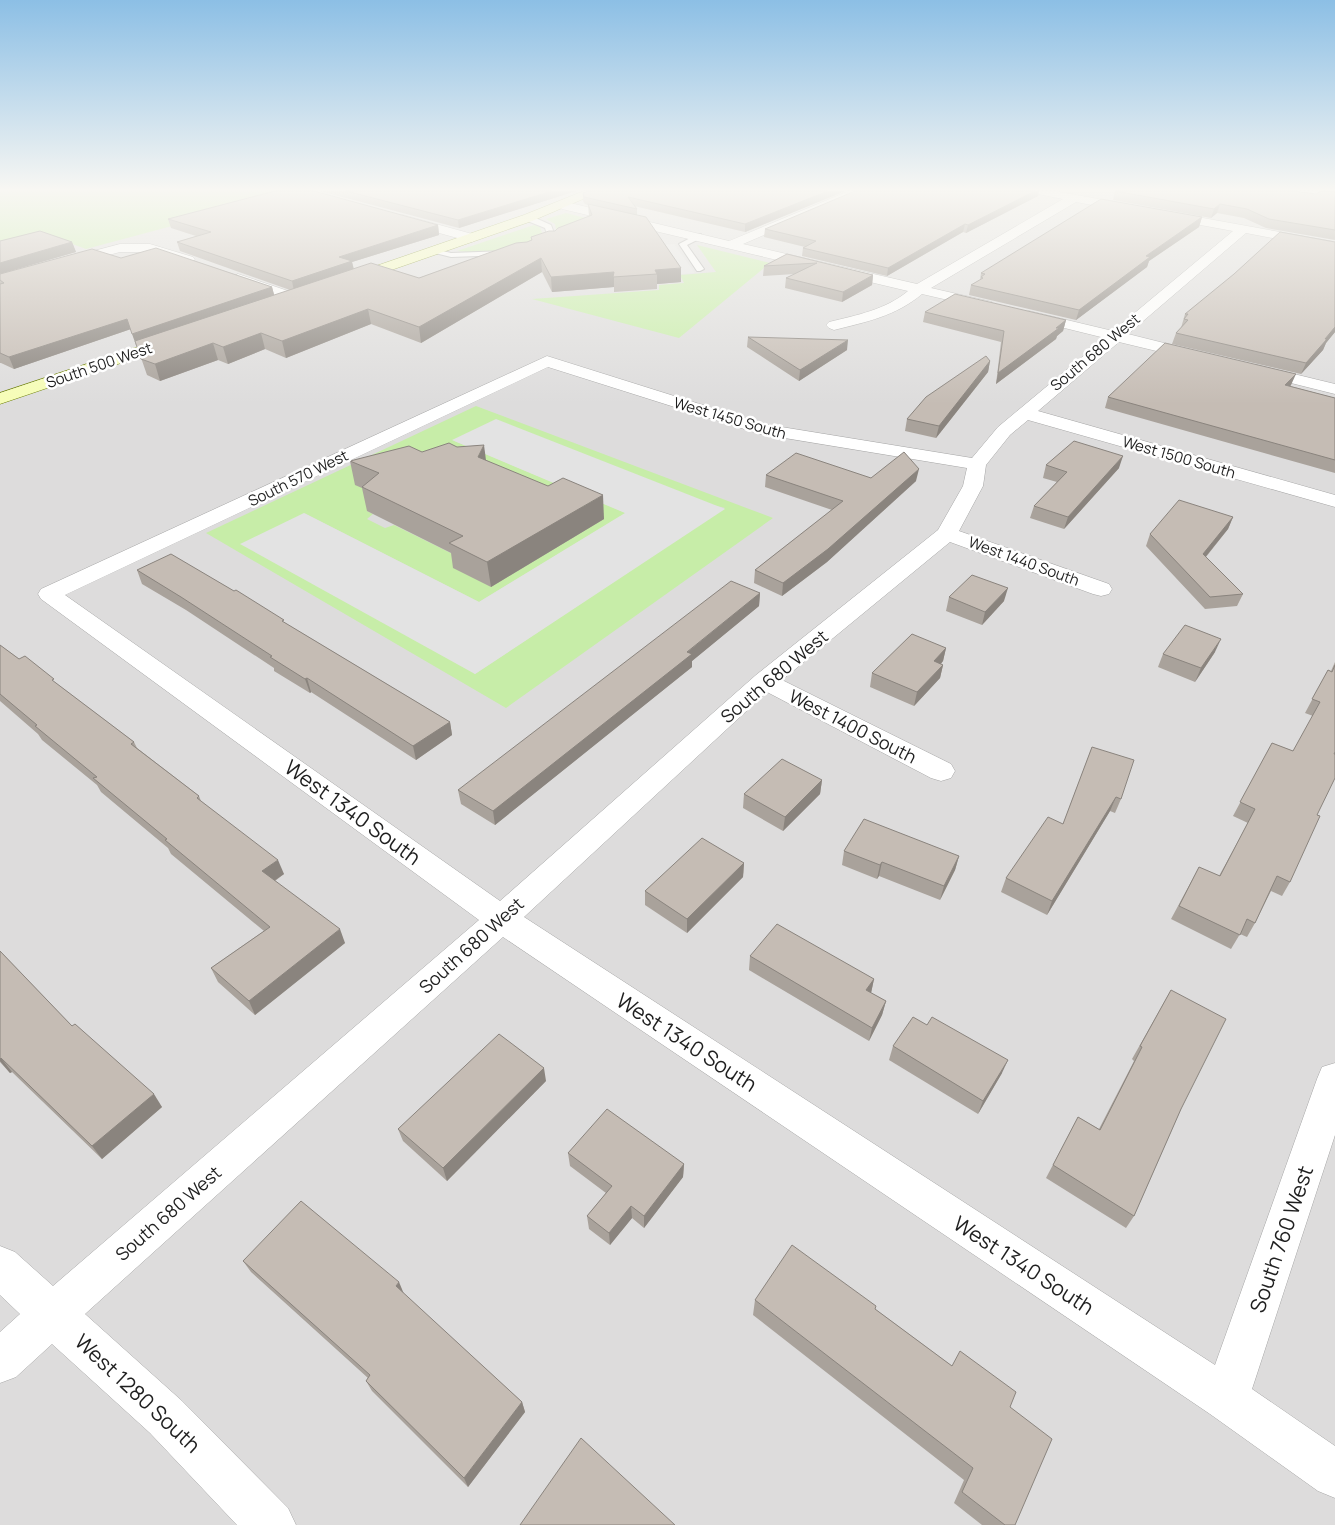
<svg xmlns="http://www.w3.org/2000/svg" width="1335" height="1525" viewBox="0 0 1335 1525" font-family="Manrope,sans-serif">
<rect width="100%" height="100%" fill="#f0ede5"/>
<!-- residential -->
<path fill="#dddcdc" d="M299 191H1335V1525H0V240Z"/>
<!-- grass -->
<g fill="#c7eda8" fill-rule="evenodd">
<path d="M0 191H277L172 226 86 249 45 234 0 246Z"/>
<path d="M566 213 609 224V226L556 230 555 224 546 219Z"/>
<path d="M534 225 540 227 545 241 526 250 480 253 457 251Z"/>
<path d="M697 245 770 263 679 338 532 299 659 290V285L684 283 680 275 716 272Z"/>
<path d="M476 406 773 518 506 708 206 533ZM452 440 725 508 475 674 304 513 479 602 626 513ZM367 511 603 519 467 561 394 525 385 528 367 519 373 514Z"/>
</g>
<!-- parking -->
<g fill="#e3e3e3">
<path d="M674 244 695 273 681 274 661 245Z"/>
<path d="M496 419 725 509 475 674 240 544 304 513 479 602 625 513 452 440Z"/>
</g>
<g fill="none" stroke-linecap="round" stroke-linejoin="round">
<!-- service casing -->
<g stroke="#a6a6a6" stroke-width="2">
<g id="service">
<path d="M525 216H531L551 225 557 241 556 243H550L545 228 525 220Z"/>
<path d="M698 234H701V238L687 245 704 269 700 271H697L679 244Z"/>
<path d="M431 248 451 253 506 251 510 253 506 255 451 257 431 252Z"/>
</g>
</g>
<!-- minor casing -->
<g stroke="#a6a6a6" stroke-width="1">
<g id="minor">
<path d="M849 191H864L862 193 743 244 917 284 1063 199 1033 193 1032 191H1054L1335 242V250L1246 233 1128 334 1204 353 1206 356 1204 359 1198 361 1119 342 1038 411 1335 495V507L1028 420 1010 435 986 465 983 486 959 531 1109 584 1112 589 1109 594 1101 596 1093 594 950 542 782 680 951 764 955 771 951 778 941 781 931 778 767 692 524 917 1215 1365 1317 1079 1322 1067 1335 1063V1135L1252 1389 1335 1446V1498L1318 1491 1210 1414 503 937 85 1314 182 1401 288 1508 296 1525H237L150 1433 52 1344 16 1377 0 1383V1332L20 1314 0 1295V1246L15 1252 53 1286 479 920 41 599 38 594 41 589 547 356 763 424 972 458 998 427 1105 338 1024 318 1022 315 1024 312 1029 311 1113 331 1233 231 1076 202 931 288 992 302 994 305 992 308 987 309 922 294C896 316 866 322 834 330L829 328 826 325 829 322C857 315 885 310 908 291L562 209 556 205 562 201 729 241ZM548 367 760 434 967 468 963 486 938 530 756 675 500 901 65 595Z"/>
<path d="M1289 191H1315L1335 194V200L1295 194Z"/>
<path d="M403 215 476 235 478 238 472 242 399 222 397 219 399 216Z"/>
<path d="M120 244H150L193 257 195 260 188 264 149 252H120L0 284V276Z"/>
<path d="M238 274 300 295 302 298 300 301 295 302 233 281 231 278Z"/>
<path d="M1257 365 1335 384V394L1251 373 1249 370 1251 367Z"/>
</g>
</g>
<!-- secondary casing -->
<g stroke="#697c00" stroke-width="1">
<g id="secondary">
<path d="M584 191H599L597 193 532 221 354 283H344L342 280 344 277 524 215Z"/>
<path d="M174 335 180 337 182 340 180 343 0 404V393Z"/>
</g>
</g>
<!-- service -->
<use href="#service" fill="#fff" fill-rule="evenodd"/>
<!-- minor -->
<use href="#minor" fill="#fff" fill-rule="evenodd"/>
<!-- secondary -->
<use href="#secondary" fill="#f6fdb6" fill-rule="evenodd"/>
</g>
<!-- wall -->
<g fill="#a9a29b">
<path d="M320 191H576L459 228Z"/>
<path d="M589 191H845L745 232 634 206 637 209V215L681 282 657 284V289L614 292V287L552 292 542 272 421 343 371 324 286 358 265 349 228 364 218 360 160 381 147 375 131 329 14 369 1 363H0V241L72 242 76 252 3 273 121 258 272 287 274 295 290 290 180 251 177 242 196 236 171 228 168 219 438 225 439 235 352 262 354 269 419 278 527 242 531 240V237L555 231 589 216 588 205 585 204 583 201V193Z"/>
<path d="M1115 191 1316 194 1333 192 1328 191H1335V240L1266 228 1244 218 1217 213 1211 218 1113 200Z"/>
<path d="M1038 196 966 233 963 232 887 276 802 256 803 248 805 247 764 237 765 229Z"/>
<path d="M1202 217 1199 227 1149 261 1147 267 1076 320 969 295 971 285 980 280 981 273Z"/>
<path d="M1335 242V332L1326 343 1323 350 1301 374 1172 344 1176 333 1181 328 1185 314Z"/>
<path d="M787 254 873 275 872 285 842 302 785 288 786 278 795 274 763 276 764 266Z"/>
<path d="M925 312 1066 320 1063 331 1057 336 1056 339 996 384 1001 342 923 322Z"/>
<path d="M748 337 847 350 799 381 747 347Z"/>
<path d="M990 361 988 372 936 438 905 431 907 419Z"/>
<path d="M1291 385 1290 386 1335 398V473L1105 408 1108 397Z"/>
<path d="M422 452 486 460 604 519 491 587 453 568 451 553 367 511 362 488 355 485 350 461Z"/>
<path d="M1046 465 1119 468 1064 529 1030 518 1034 506 1057 482 1043 478Z"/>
<path d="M766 475 871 478 916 481 827 562 782 596 754 583 755 570 832 510 765 487Z"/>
<path d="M1233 517 1228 529 1206 557 1243 594 1237 606 1205 609 1146 546 1150 534Z"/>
<path d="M137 570 285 623 450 722 452 735 416 760 311 692 310 693 274 671V668L186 610 142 584Z"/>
<path d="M760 593 759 606 692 661V667L495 825 461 804 458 790Z"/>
<path d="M949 597 1004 601 982 625 946 611Z"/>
<path d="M0 645 19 659 57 684 134 742 137 748 199 796 201 801 284 874 275 881 345 943 255 1015 218 982 211 968 264 931 171 854 168 848 101 792 97 785 42 740 38 734 0 701Z"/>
<path d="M946 648 943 661 941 664 943 665 940 678 914 706 870 687 872 673Z"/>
<path d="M1215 652 1195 682 1158 667 1163 654Z"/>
<path d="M1335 662V752L1317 815 1290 882 1282 896 1271 891 1255 923 1247 937 1240 934 1231 949 1171 919 1199 867 1219 876 1248 823 1233 816 1272 743 1293 751 1313 716 1305 713 1328 670 1331 671Z"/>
<path d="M1092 747 1121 799 1115 813 1110 811 1047 915 1001 892 1006 878 1063 824Z"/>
<path d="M822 780 820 794 783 831 743 808 744 794Z"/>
<path d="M844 851 959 856 955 870 940 900 879 876 877 879 842 865Z"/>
<path d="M744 863 743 877 687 933 645 905V891Z"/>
<path d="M0 951 72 1026 162 1107 102 1159 12 1072 10 1073 0 1062Z"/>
<path d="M750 956 874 979 871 993 886 1001 882 1015 869 1041 749 970Z"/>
<path d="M1171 990 1181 1109 1134 1216 1126 1228 1046 1178 1078 1117 1099 1129 1134 1061 1132 1059Z"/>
<path d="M893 1046 1002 1073 978 1114 889 1060Z"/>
<path d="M546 1081 447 1181 403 1141 398 1129Z"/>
<path d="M568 1153 684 1164 683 1177 644 1228 632 1218 610 1245 589 1229 587 1216 606 1193 570 1166Z"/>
<path d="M243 1261 404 1294 522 1402 525 1412 468 1487 372 1391 366 1381 368 1378 251 1272Z"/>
<path d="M755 1300 875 1309 952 1366 1010 1407 1015 1525H982L954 1503 964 1480 753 1315Z"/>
</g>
<!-- shaded-wall -->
<g fill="#8a847e">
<path d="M552 191H576L459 228 458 220Z"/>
<path d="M828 191H845L745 232V224Z"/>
<path d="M1035 191H1039L1038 196 966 233 968 225Z"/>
<path d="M1220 204 1217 213 1211 218 1214 209Z"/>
<path d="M1202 217 1199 227 1149 261 1147 267 1076 320 1079 310 1146 256Z"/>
<path d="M965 224 963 232 887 276 888 268Z"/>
<path d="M438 225 439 235 352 262 354 271 294 291 292 281 339 257Z"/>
<path d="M72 242 76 252 0 274V263Z"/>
<path d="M541 258 542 272 421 343 419 327Z"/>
<path d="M681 268V282L657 284V274L655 270Z"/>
<path d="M614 272V287L552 292 551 277Z"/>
<path d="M873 275 872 285 842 302 843 292Z"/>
<path d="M272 287 275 298 136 345 132 334Z"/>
<path d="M368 309 371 324 286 358 282 341Z"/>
<path d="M127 319 131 329 14 369 9 357Z"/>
<path d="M1066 320 1063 331 1057 336 1056 339 996 384 998 373Z"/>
<path d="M1335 327V332L1326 343 1323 350 1301 374 1306 363Z"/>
<path d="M261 333 265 349 228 364 223 347Z"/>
<path d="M848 340 847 350 799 381 800 370Z"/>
<path d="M213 343 218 360 160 381 155 364Z"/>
<path d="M990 361 988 372 936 438 939 426Z"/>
<path d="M1296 374 1291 385 1281 397 1285 385Z"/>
<path d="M484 445 487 468 478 457Z"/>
<path d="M1123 456 1119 468 1064 529 1068 517Z"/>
<path d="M919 469 916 481 827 562 782 596 783 583Z"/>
<path d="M603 495 604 519 491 587 487 562Z"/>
<path d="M1233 517 1228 529 1198 566 1203 554Z"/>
<path d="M1008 588 1004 601 982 625 985 612Z"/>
<path d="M760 593 759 606 692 661V667L495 825 493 811Z"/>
<path d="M1221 639 1215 652 1195 682 1201 668Z"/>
<path d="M946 648 943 661 931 675 934 661Z"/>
<path d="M943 665 940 678 914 706 917 692Z"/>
<path d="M307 678 311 692 310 693 305 679Z"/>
<path d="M450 722 452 735 416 760 413 746Z"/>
<path d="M822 780 820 794 783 831 785 817Z"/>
<path d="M1116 797 1110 811 1047 915 1052 901Z"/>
<path d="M959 856 955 870 940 900 944 886Z"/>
<path d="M278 860 284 874 268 885 262 871Z"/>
<path d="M882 862 879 876 877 879 880 865Z"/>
<path d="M744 863 743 877 687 933V919Z"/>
<path d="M340 929 345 943 255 1015 249 1001Z"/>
<path d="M874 979 871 993 866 990Z"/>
<path d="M886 1001 882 1015 869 1041 872 1028Z"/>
<path d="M1 1058 12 1072 10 1073 0 1061V1059Z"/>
<path d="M1008 1060 1002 1073 978 1114 983 1101Z"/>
<path d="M544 1068 546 1081 447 1181 443 1168Z"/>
<path d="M154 1094 162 1107 102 1159 92 1146Z"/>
<path d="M684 1164 683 1177 644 1228V1216Z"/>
<path d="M631 1206 632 1218 610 1245 609 1233Z"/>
<path d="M399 1282 404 1294 396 1286Z"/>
<path d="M522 1402 525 1412 468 1487 464 1478Z"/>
</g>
<!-- building -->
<g fill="#c5bcb4" stroke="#8a847e">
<path d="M275 191H314L438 225 339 257 352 261 292 281 177 242 211 232 168 219Z"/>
<path d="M346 191H552L458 220Z"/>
<path d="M589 191H828L745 224 628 197 637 209 584 197 583 193Z"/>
<path d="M855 191H1035L968 225 965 224 888 268 803 248 816 241 765 229Z"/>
<path d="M1115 191H1293L1316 194 1321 191 1335 192V230L1269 219 1247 209 1220 204 1214 209Z"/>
<path d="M1101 199 1202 217 1146 256 1150 257 1079 310 971 285 983 278 981 277 985 274 981 273Z"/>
<path d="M588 204 646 217 681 268 655 270 657 274 613 277 614 272 551 277 541 258 419 327 368 309 282 341 261 333 223 347 213 343 155 364 141 359 135 341 371 263 419 278 516 243 527 242 532 240 531 237 549 231H555L558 228 592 215Z"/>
<path d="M40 231 72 242 0 263V241Z"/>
<path d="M1280 232 1335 242V327L1325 339H1327L1306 363 1176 333 1188 320 1184 319 1188 314H1185L1234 274Z"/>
<path d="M156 248 272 287 132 334 127 319 9 357 0 353V284L4 283 0 280V274L92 249 121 258Z"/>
<path d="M787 254 873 275 843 292 786 278 817 263 764 266Z"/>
<path d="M955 294 1066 320 1056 328H1059L998 373 1004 331 925 312Z"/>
<path d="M748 337 848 340 800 370Z"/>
<path d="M1165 343 1296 374 1285 385 1335 398V460L1108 397Z"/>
<path d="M986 356 990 361 939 426 907 419 926 397Z"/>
<path d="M1074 441 1123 456 1068 517 1034 506 1067 472 1046 465Z"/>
<path d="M449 443 457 447 484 445 478 457 548 486 563 478 603 495 487 562 449 543 463 536 362 487 379 473 350 461 409 446 422 452Z"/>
<path d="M904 452 919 469 828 549 783 583 755 570 843 501 766 475 796 453 871 478Z"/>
<path d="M1179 500 1233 517 1203 554 1243 594 1210 597 1150 534Z"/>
<path d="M171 554 234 591 236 590 284 620 282 621 450 722 413 746 307 678 305 679 270 657 272 656 181 597 137 570Z"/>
<path d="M972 575 1008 588 985 612 949 597Z"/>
<path d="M731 581 760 593 687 652 692 654 493 811 458 790Z"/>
<path d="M1185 625 1221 639 1201 668 1163 654Z"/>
<path d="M912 634 946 648 934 661 943 665 917 692 872 673Z"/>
<path d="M0 645 19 659 25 656 54 679 52 680 134 742 131 744 199 796 197 798 278 860 262 871 340 929 249 1001 211 968 270 927 165 840 167 839 93 778 97 777 35 726 37 725 0 694Z"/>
<path d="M1335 665V752L1334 754H1335V778L1317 815 1320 816 1290 882 1277 876 1255 923 1247 919 1240 935 1179 906 1199 867 1220 876 1255 809 1240 802 1272 743 1293 751 1320 702 1312 699 1328 670 1332 672Z"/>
<path d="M1092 747 1134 760 1121 799 1116 797 1052 901 1006 878 1048 817 1063 824Z"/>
<path d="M782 759 822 780 785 817 744 794Z"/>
<path d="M864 819 959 856 944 886 882 862 880 865 844 851Z"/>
<path d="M702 838 744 863 687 919 645 891Z"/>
<path d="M777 924 874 979 866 990 886 1001 872 1028 750 956Z"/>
<path d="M0 951 72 1026 75 1024 154 1094 92 1146 1 1058 0 1059Z"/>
<path d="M1171 990 1226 1019 1181 1109 1134 1216 1053 1165 1078 1117 1100 1130 1142 1047 1140 1046Z"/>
<path d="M913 1017 927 1025 932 1017 1008 1060 983 1101 893 1046Z"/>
<path d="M499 1034 544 1068 443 1168 398 1129Z"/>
<path d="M607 1109 684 1164 644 1216 631 1206 609 1233 587 1216 612 1186 568 1153Z"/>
<path d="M301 1201 399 1282 396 1286 522 1402 464 1478 366 1381 370 1375 243 1261Z"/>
<path d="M792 1245 876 1306 875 1309 952 1366 960 1351 1016 1392 1010 1407 1052 1439 1015 1525H1005L962 1492 973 1468 755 1300Z"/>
<path d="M581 1438 675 1525H520Z"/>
</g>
<!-- sky -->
<linearGradient id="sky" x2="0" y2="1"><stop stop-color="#8cbfe5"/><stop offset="0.47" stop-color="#f8f7f3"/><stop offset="1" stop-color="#f8f7f3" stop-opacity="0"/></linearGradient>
<rect width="1335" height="404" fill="url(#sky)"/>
<g text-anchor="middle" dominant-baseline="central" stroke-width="5" stroke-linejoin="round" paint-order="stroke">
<!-- far-street labels -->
<g font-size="15" fill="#1f1f1f" stroke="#fff">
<text transform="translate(1095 352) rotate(-40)">South 680 West</text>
<text transform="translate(99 365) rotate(-19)">South 500 West</text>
<text transform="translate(730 418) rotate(16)">West 1450 South</text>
<text transform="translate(1179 457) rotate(16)">West 1500 South</text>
<text transform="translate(298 478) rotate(-26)">South 570 West</text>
<text transform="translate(1024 561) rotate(20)">West 1440 South</text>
</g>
<!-- street labels -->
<g font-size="18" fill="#1f1f1f" stroke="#fff">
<text transform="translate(774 676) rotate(-40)">South 680 West</text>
<text transform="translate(853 726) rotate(27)">West 1400 South</text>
<text transform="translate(471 945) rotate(-42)">South 680 West</text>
<text transform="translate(168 1213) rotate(-41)">South 680 West</text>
</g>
<!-- near-street labels -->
<g font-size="21" fill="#1f1f1f" stroke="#fff">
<text transform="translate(353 812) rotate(36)">West 1340 South</text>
<text transform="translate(687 1042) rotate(33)">West 1340 South</text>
<text transform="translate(1281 1239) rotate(-71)">South 760 West</text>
<text transform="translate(1024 1265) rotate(33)">West 1340 South</text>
<text transform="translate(138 1393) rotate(43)">West 1280 South</text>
</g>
</g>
</svg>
